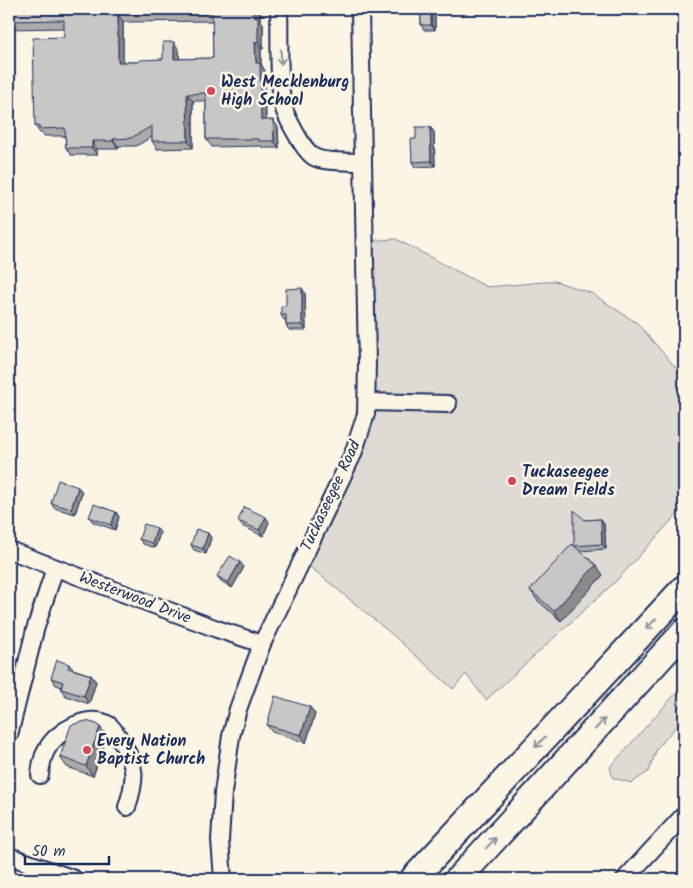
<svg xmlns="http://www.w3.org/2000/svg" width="693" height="888" viewBox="0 0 693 888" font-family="Kalam,sans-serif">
<rect width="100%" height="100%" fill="#fcf5e5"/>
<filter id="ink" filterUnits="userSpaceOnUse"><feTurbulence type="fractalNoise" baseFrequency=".02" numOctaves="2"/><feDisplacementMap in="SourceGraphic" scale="10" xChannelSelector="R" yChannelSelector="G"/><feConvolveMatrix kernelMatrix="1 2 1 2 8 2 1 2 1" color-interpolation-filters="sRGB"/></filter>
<g filter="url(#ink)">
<!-- green -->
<g fill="#dfdbd4" stroke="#7d8599">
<path d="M396 239 487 287 555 281 591 293 637 323 684 377V507L617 580 486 700 466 674 453 689 394 636 302 560 366 414 365 241Z"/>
<path d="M684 684V718L657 748 649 771 632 783 613 778 610 767Z"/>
</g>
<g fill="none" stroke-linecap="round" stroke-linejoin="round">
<!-- minor casing -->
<g stroke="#1b2f5e" stroke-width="20">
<g id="minor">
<path d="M279 9C280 39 278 71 282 101 283 112 304 152 314 157 325 163 350 161 363 162"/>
<path d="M367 402 448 404"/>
<path d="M9 550 217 629 262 644"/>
<path d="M9 735 35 630 55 568"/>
<path d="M40 775C41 766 42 757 47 749 56 731 90 712 109 725 114 729 118 736 121 741 137 766 136 780 127 807"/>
<path d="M9 856 74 879"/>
<path d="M223 879 220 840 223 793 231 736 238 709 262 644 353 454 366 414 367 363 360 9"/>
<path d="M625 879 684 815"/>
</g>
</g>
<!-- highway casing -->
<g stroke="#1b2f5e" stroke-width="29">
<g id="highway">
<path d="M413 879 684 588"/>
<path d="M458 879 684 632"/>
</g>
</g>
<!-- minor -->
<use href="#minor" stroke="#fcf5e5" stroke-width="16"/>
<!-- highway -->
<use href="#highway" stroke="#fcf5e5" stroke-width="25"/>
</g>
<!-- wall -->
<g fill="#acabaa" stroke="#1b2f5e" fill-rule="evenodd">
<path d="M9 9H260V19L263 24V49H261V64L265 71 266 120 278 127 279 148H264L262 146 212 147 206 139V101H193V148L157 149 152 141V137L136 146H118V149H97V155H71L66 148 65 136H44L42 133H40L35 126 64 37V28L9 29ZM213 21V58L179 59V50L163 59 139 62H123V22Z"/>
<path d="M409 9H435V30H424L421 25V14H413Z"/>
<path d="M430 127 434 132 435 166 415 167 412 162 416 139Z"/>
<path d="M305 293 306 330H289L286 325V320H284L281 315 286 306Z"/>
<path d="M78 487 82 492 75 514 54 508 51 503Z"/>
<path d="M116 512 119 517 115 530 93 522 89 517Z"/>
<path d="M601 519 604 524 606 549 580 551 603 575 561 621 537 600 530 590 574 545 585 520Z"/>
<path d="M238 521 269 522 263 536 242 526Z"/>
<path d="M160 533 155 548 143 544 139 539Z"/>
<path d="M208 533 211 538 206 554 194 550 191 545Z"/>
<path d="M244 567 232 588 221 581 217 576Z"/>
<path d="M69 664 73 669 91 675 96 682 89 704 66 696 61 689 62 687 56 685 51 678Z"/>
<path d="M310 707 315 714 306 743 272 732 267 725Z"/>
<path d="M100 727 107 737 93 776 67 767 60 757Z"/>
</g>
<!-- shaded-wall -->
<g fill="#8c8b8b" stroke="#1b2f5e">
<path d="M254 9H260V19L263 24V49L258 42 254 17Z"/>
<path d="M431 9H435V30L431 25Z"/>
<path d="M118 14 123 22V69L118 62Z"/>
<path d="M174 42 179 50 180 66 174 59Z"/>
<path d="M255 42 261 49V64L265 71 266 128 261 120 256 63Z"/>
<path d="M187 94 193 101V148L188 141Z"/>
<path d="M273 120 278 127 279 148 274 141Z"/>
<path d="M430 127 434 132 435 166 431 161Z"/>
<path d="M113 139 118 146V149L113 141Z"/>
<path d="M92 141 97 149V155L92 148Z"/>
<path d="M302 288 305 293 306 330 302 325Z"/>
<path d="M78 487 82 492 75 514 71 509Z"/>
<path d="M116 512 119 517 115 530 111 525Z"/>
<path d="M266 517 269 522 263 536 259 530Z"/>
<path d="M601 519 604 524 606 549 602 544Z"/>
<path d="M157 528 160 533 155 548 152 543Z"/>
<path d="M208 533 211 538 206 554 203 549Z"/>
<path d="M240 562 244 567 232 588 228 583Z"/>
<path d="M596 565 603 575 561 621 554 611Z"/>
<path d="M9 656 11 659 9 669Z"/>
<path d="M91 675 96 682 89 704 84 696Z"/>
<path d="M310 707 315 714 306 743 301 735Z"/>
<path d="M100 727 107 737 93 776 86 766Z"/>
</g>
<!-- building -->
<g fill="#c8c7c6" stroke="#1b2f5e" fill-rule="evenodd">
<path d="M9 9H254V17H258V42H255L256 63H260L261 120H273L274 141H259V139H206V93L187 94 188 141H152V126L131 138 113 139V141H92V148H66L65 128 39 129V126H35L33 38 64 37V20L9 21ZM212 13 213 58 174 59V42H163V59L139 60V62H118V14Z"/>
<rect x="421" y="9" width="10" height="16"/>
<path d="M416 127H430L431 161 412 162 411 139H416Z"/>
<path d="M302 288V325H286V315H281V306H286V289Z"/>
<path d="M58 480 78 487 71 509 51 503Z"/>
<path d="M94 504 116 512 111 525 89 517Z"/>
<path d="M244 507 266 517 259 530 238 521Z"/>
<path d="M574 510 585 520 601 519 602 544 574 546Z"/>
<path d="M144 524 157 528 152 543 139 539Z"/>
<path d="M196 529 208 533 203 549 191 545Z"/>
<path d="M572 544 596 565 554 611 530 590Z"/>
<path d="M230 556 240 562 228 583 217 576Z"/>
<path d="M57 660 69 664 68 668 91 675 84 696 61 689 63 682 51 678Z"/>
<path d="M275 696 310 707 301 735 267 725Z"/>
<path d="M86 721 97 724 100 727 86 766 60 757 71 725Z"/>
</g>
<!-- one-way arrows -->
<defs><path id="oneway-shaft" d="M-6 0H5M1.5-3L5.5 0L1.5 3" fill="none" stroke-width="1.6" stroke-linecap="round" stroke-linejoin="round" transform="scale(1.25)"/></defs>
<g stroke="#8c92a2">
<use href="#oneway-shaft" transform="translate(281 57) rotate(88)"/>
<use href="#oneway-shaft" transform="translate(651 624) rotate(133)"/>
<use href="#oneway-shaft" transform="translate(600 724) rotate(-47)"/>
<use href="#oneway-shaft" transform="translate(540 742) rotate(133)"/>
<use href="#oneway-shaft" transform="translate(491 843) rotate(-47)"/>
</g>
</g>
<!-- markers -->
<g fill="#d1495b" stroke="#fcf5e5" stroke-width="2">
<circle cx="211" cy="91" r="5"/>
<circle cx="512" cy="481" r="5"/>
<circle cx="87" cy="750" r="5"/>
</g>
<g text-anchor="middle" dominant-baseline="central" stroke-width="5" stroke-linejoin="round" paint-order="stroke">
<!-- poi labels -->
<g font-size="16" font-weight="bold" fill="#1b2f5e" stroke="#fcf5e5" text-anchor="start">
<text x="221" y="82">West Mecklenburg<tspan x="221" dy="18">High School</tspan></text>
<text x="522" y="472">Tuckaseegee<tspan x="522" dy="18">Dream Fields</tspan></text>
<text x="97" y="741">Every Nation<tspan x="97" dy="18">Baptist Church</tspan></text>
</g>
<!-- street labels -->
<g font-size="16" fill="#1b2f5e" stroke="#fcf5e5">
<text transform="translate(331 496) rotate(-65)">Tuckaseegee Road</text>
<text transform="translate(135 598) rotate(21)">Westerwood Drive</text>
</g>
</g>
<!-- margin -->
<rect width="693" height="888" fill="none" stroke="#fcf5e5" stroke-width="30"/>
<rect x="15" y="15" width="663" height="858" fill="none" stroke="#1b2f5e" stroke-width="2" filter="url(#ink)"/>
<!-- scale -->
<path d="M25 856v8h84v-8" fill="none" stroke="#1b2f5e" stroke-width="2.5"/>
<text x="32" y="856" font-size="15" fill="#1b2f5e" stroke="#fcf5e5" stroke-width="4" paint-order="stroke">50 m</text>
</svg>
